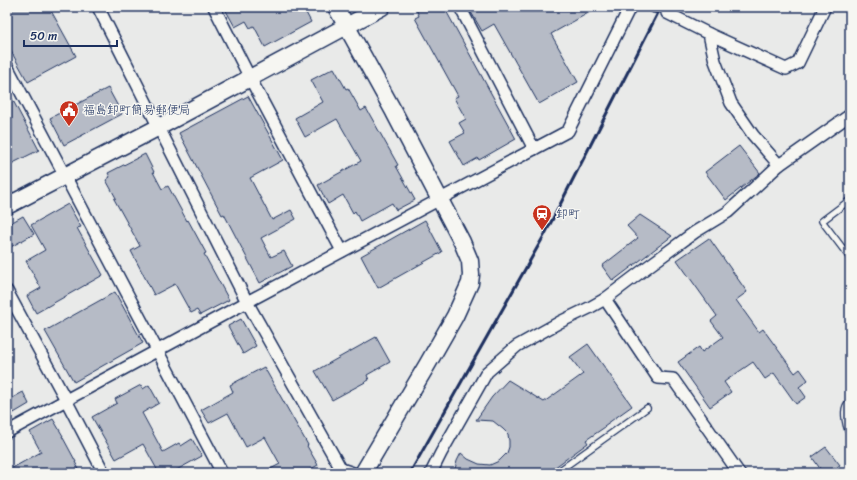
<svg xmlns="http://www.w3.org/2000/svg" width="857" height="480" viewBox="0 0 857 480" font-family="Sriracha,'Klee One',sans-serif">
<rect width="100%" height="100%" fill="#e9eae9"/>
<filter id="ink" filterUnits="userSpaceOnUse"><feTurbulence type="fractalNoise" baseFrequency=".025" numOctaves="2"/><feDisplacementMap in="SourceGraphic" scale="8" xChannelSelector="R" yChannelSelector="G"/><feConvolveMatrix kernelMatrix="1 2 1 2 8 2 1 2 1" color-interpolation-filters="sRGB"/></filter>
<g filter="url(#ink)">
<!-- building -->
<g fill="#b6bbc6" stroke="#1b2f5e">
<path d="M7 7H49L76 56 28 82 7 44Z"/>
<path d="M224 7H303L311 22 265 47 254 26 250 28 246 21 235 27Z"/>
<path d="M415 7H444L516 139 479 160 478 158 464 166 450 141 465 133 459 123 466 119 454 98 458 96 415 18 419 16Z"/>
<path d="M468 7H599L551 34 578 82 539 104 494 24 482 31Z"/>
<path d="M334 68 346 89 348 88 361 111 366 108 398 165 396 166 415 200 396 210 392 203 360 221 355 211 353 213 343 195 328 204 318 185 361 161 337 119 305 137 295 118 323 102 311 80Z"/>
<path d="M108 88 122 114 64 145 50 118Z"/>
<path d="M7 89 39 150 7 166Z"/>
<path d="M248 96 283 160 250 178 272 220 291 210 296 219 261 238 271 257 284 251 292 266 260 283 224 214 222 215 179 133Z"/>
<path d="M739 146 760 173 726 200 705 172Z"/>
<path d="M145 154 154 172H153L162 189 168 186 187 221 188 220 206 253 204 254 229 300 200 315 197 310 191 313 175 284 154 295 131 251 140 246 114 199 116 198 106 180 110 177 108 173Z"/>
<path d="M68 204 81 227 77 228 103 275 36 313 27 296 41 288 26 261 45 250 31 225Z"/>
<path d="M640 215 672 236 613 281 602 266 638 238 627 226Z"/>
<path d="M23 216 34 234 7 249V225Z"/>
<path d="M425 220 442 252 378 288 361 256Z"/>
<path d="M709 238 747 292 736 300 759 332 763 329 795 373 800 369 808 380 799 387 806 397 796 404 774 373 765 379 753 362 724 382 731 392 710 407 678 362 699 347 702 352 723 337 711 321 717 316 677 260Z"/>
<path d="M115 292 143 343 74 382 45 331Z"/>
<path d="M241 319 256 346 243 354 228 326Z"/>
<path d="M376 337 390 362 367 375 369 380 332 400 315 371Z"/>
<path d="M588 344 632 406 604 426 605 427 586 440 588 443 547 473H454L457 461 461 453 468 459 479 464 490 465 499 461 507 453 509 447V441L508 434 503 429 493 421 476 420 492 397 508 380 544 402 583 374 570 357Z"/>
<path d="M264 367 308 445 307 446 318 465 304 473H263L280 464 265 437 246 447 228 413 209 423 201 410 233 392 230 385Z"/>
<path d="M141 385 143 389 149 385 159 403 142 413 163 452 179 443 181 446 192 439 202 456 171 473H159L143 444 116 459 92 417 117 403 115 399Z"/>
<path d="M23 392 29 404 7 417V401Z"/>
<path d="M53 419 63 436H62L76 462H75L81 473H7V471L41 452 30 432Z"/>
<path d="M826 447 840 465 828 473H823L812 457Z"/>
</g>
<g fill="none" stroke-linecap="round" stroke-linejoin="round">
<!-- lane casing -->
<g stroke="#1b2f5e" stroke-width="8">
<g id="lane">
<path d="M850 200 822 221 850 258"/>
<path d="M850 401C849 403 846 404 846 406 843 413 846 428 850 434"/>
<path d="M556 473 647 408"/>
</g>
</g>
<!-- street casing -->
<g stroke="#1b2f5e" stroke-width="14">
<g id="street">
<path d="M98 7 247 302 341 469"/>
<path d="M214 7 250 78 342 251"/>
<path d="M655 7H656"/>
<path d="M667 13 709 34"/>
<path d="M7 66 222 473"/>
<path d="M534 149 568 131 630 7"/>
<path d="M779 165 753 135 731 103 715 61 709 34 786 69 798 63 825 7"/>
<path d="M7 291 66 400 104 473"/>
<path d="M7 432 247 302 534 149 460 7"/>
<path d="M334 473 341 469 353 473"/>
<path d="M431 473 441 453 487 372 517 346 560 322 589 308 605 299"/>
<path d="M739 473 673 379 658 378 605 299 650 265 695 232 728 212 779 165 850 115"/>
</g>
</g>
<!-- secondary casing -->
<g stroke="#1b2f5e" stroke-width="19">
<g id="secondary">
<path d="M336 7 394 112 462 242 470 261 471 275 470 283 455 316 427 365 363 473"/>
<path d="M7 206 159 127 382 7"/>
</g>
</g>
<!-- lane -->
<use href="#lane" stroke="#f6f6f2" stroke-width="5.5"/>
<!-- street -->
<use href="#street" stroke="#f6f6f2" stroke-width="11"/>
<!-- secondary -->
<use href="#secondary" stroke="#f6f6f2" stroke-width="16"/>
<!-- rail -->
<path stroke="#1b2f5e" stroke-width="3" d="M410 473 545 234 661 7"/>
</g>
</g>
<!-- icons -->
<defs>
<g id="civic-pin" transform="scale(1)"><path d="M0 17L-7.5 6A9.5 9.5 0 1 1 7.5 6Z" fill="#c8321e" stroke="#f6f6f2"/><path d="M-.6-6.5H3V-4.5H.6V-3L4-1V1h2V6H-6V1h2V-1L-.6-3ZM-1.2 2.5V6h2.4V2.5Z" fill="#fff"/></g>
<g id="station-pin" transform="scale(1)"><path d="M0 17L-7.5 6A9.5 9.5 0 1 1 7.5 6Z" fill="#c8321e" stroke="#f6f6f2"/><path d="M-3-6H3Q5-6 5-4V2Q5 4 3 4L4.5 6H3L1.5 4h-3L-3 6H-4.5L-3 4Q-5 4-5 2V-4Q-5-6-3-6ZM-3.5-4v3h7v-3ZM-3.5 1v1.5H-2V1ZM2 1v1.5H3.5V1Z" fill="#fff"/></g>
</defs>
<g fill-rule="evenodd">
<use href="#civic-pin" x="69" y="110"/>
<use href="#station-pin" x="542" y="214"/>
</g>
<g text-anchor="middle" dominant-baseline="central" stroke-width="3" stroke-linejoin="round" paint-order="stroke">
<!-- poi labels -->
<g font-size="12" fill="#1b2f5e" stroke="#f6f6f2" text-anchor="start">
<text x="83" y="110">福島卸町簡易郵便局</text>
<text x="556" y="214">卸町</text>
</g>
</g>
<!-- margin -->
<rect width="857" height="480" fill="none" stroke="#f6f6f2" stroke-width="24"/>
<rect x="12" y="12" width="833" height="456" fill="none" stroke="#1b2f5e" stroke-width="1.5" filter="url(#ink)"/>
<!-- scale -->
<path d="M24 40v6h93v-6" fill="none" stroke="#1b2f5e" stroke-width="2"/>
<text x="30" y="40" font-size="12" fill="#1b2f5e" stroke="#f6f6f2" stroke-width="3" paint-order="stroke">50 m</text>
</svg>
